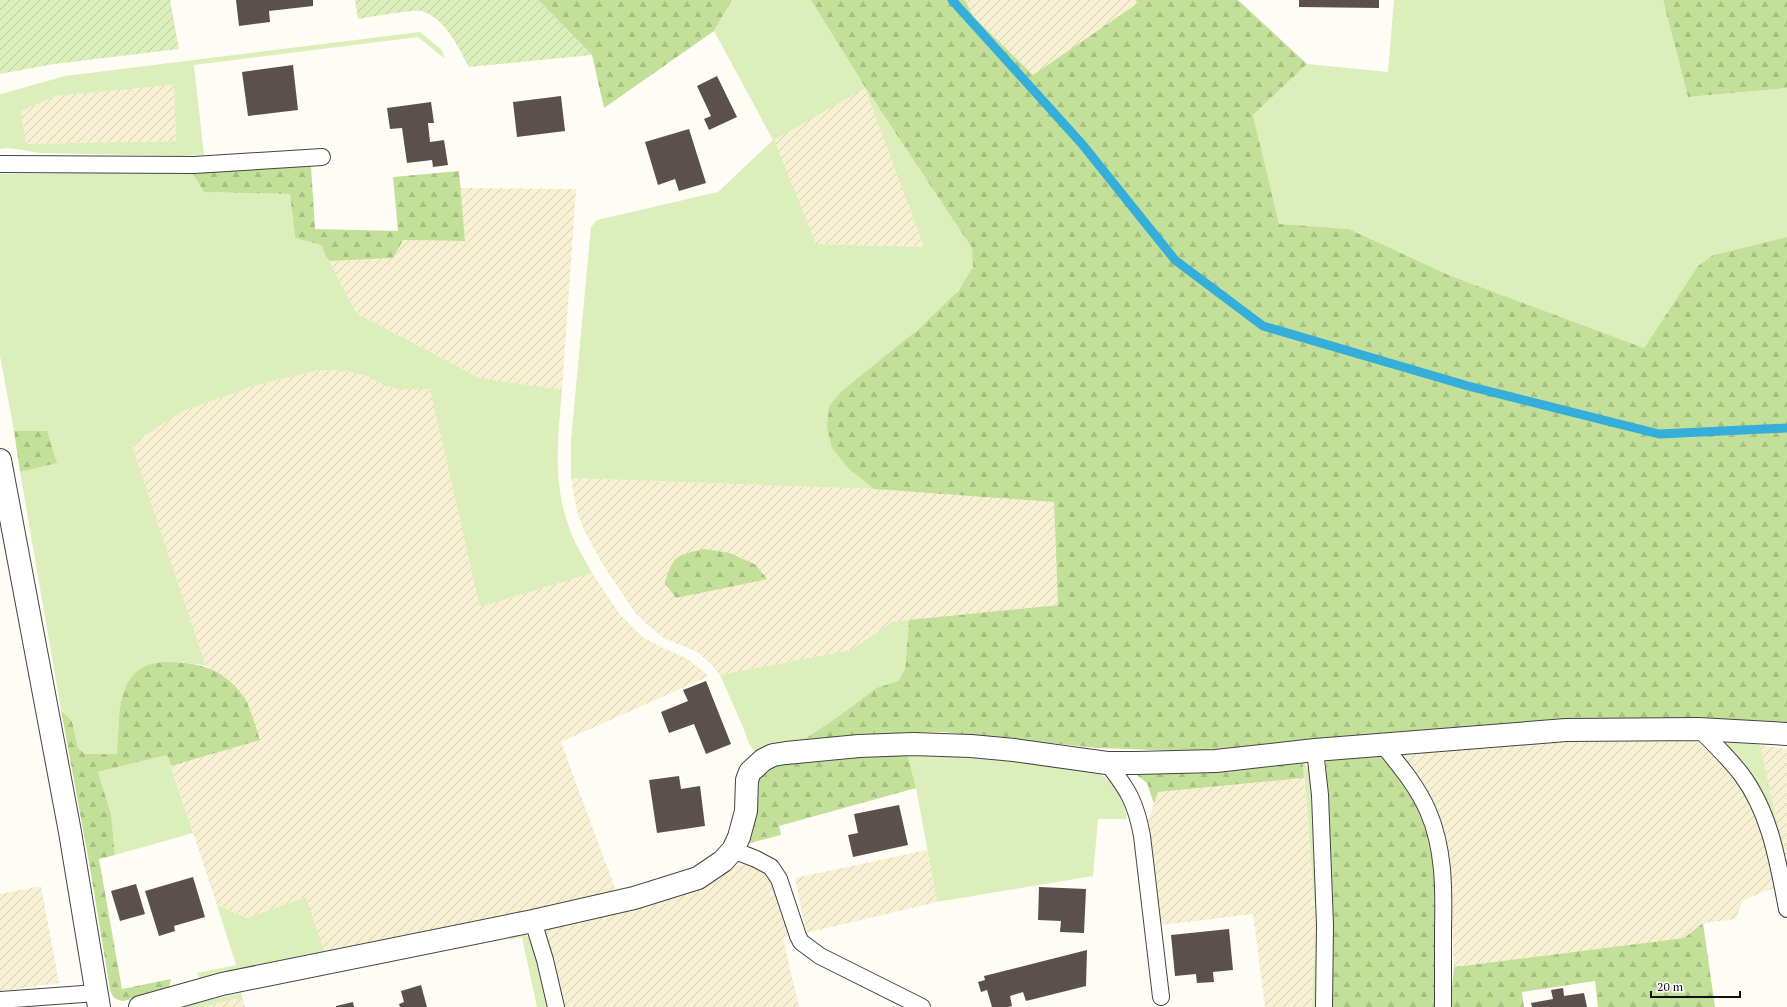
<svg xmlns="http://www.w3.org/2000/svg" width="1787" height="1007" viewBox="0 0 1787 1007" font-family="'PT Serif',serif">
<defs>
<pattern id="farmland-furrows" width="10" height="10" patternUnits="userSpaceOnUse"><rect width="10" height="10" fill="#f8f0d2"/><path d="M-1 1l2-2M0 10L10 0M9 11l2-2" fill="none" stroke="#d4cdb3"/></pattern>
<pattern id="forest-firs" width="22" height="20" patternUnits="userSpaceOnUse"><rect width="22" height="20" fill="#c2e098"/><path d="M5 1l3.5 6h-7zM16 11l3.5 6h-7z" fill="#a6bf82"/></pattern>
<pattern id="garden-furrows" width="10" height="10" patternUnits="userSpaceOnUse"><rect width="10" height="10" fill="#dceeba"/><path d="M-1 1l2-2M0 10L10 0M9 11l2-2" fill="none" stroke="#bccb9f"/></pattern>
</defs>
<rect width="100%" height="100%" fill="#fffcf5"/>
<!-- farmland -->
<g fill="url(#farmland-furrows)" fill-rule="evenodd">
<path d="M965 0H1135L1139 3 1033 75 973 16Z"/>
<path d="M174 85 176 141 26 144 21 111 56 96Z"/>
<path d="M865 87 924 247 816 244 773 140Z"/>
<path d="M460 188 576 189 562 390 480 378 356 313 329 261 393 258 403 240 465 241Z"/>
<path d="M320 370 345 371 368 376 383 385 396 389H430L480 607 592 573 619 613 630 625 643 637 661 647 686 658 709 676 561 742 616 891 326 957 306 897 247 918 217 905 171 766 260 740 225 677 206 666 132 446 144 436 183 411 257 385Z"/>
<path d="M571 478 874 489 1054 502 1058 605 892 622 851 650 720 675 709 662 697 652 664 638 650 627 636 614 603 565 585 532 577 512ZM730 553 712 590 676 598Z"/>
<path d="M1634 738 1692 739 1711 752 1735 777 1758 814 1777 887 1743 900 1736 919 1703 923 1684 938 1454 967 1451 906 1443 847 1398 753 1450 746Z"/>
<path d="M1760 745 1787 749V869L1786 862Z"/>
<path d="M1304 778 1316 925 1312 1007H1265L1253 914 1161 925 1148 821 1158 792Z"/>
<path d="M927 850 937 902 806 933 795 878Z"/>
<path d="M753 864 763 869 770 877 775 889 789 936 783 938 799 1007H561L540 928 739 865Z"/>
<path d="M41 886 59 983 0 991V894Z"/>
<path d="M236 999 243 1000 245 1007H204Z"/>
</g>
<!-- grass -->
<g fill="#dceeba" fill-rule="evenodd">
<path d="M732 0H811L865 87 972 248C972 254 974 261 973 266 966 297 870 369 843 390L849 469 874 489 571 478V440L591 227 597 220 718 192 773 140 714 31ZM865 88 924 247 816 244 774 140Z"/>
<path d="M1394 0H1663L1688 97 1787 88V237L1713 255 1698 266 1644 348 1451 276 1349 229 1279 225 1253 115 1307 64 1388 72Z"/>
<path d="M420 32 442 50 445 59 418 37 194 65 204 155 178 156 41 153C28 152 12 146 0 149V94H1L65 76ZM174 85 176 141 26 144 21 111 56 96Z"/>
<path d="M192 172 204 192 290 194 295 238 321 245 356 313 480 378 562 390C558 439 552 482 570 530 575 545 585 559 592 573L480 607 430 389H396L383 385 368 376 345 371 320 370 257 385 183 411 144 436 132 446 206 666C183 661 167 661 145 666L121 704 118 728V754H85L78 748 72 721 61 710 20 472 56 463 47 431H14L0 356V174Z"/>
<path d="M909 620 905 669 898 681 876 688 842 714 802 741 756 753 749 744 743 727 720 675 851 650 892 622Z"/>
<path d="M1717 739 1760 745 1786 862Z"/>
<path d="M907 752 1089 768C1114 781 1123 791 1127 819H1098L1093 876 937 902 916 788Z"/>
<path d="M167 755 193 833 115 855 111 814 98 772Z"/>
<path d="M1303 761 1311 773 1319 914 1318 1007H1312L1316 925Z"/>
<path d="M306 897 326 957 202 982 197 973 236 965 217 905 247 918Z"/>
<path d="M525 933 535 947 548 1007H537L522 937 509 940V935Z"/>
<path d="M241 993 243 1000 235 999 204 1007H178Z"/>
</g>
<!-- forest -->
<g fill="url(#forest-firs)">
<path d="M538 0H732L714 31 604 108 592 55Z"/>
<path d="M811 0H965L973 16 1033 75 1138 3 1135 0H1238L1307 64 1253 115 1279 224 1349 229 1451 276 1644 348 1698 266 1713 255 1787 237V726L1307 743 1188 751 1098 748 943 732 884 734 802 741 842 714 876 688 898 681 905 669 909 620 1058 605 1054 502 874 489 849 469 832 448 827 427 829 406 843 390 920 328 959 290 973 267 972 248 865 87Z"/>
<path d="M1663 0H1787V88L1688 97Z"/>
<path d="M311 166 315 229 398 231 393 177 459 171 465 241 403 240 393 258 329 261 321 245 295 238 290 194 204 192 192 172Z"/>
<path d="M14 431H47L57 463 20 472Z"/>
<path d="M704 549 730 553 756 565 767 579 676 598 665 583C673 555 677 555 704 549Z"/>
<path d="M163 662C198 662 222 667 244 697 250 706 256 729 260 740L171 766 167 755 98 772 111 814 115 855 99 859 122 989 171 979 168 991 123 1001C115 1000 112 997 110 989L89 862 61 710 72 721 78 748 85 754H117C120 726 114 682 145 666 150 664 157 663 163 662Z"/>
<path d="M907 752 916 788 779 826 781 835 746 844C750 823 752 778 770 767 774 764 781 764 786 763Z"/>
<path d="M1381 753 1400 776 1417 803 1427 833 1434 867 1436 1007H1331L1326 759Z"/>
<path d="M1303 761 1304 778 1158 792 1154 804 1147 783 1133 772Z"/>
<path d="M1703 923 1715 1007H1598L1595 981 1522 992 1524 1007H1450L1454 967 1684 938Z"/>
</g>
<!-- garden -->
<g fill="url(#garden-furrows)">
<path d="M0 0H170L179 49 54 64 0 74Z"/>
<path d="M355 0H538L592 55 469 67C458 47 446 19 422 11 416 9 368 17 358 19Z"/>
</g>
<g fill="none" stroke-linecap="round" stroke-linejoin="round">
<!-- stream -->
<path stroke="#35aed9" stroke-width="9" d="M952 0 1082 144 1175 260 1263 326 1468 386 1659 434 1787 428"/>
</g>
<!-- building -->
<g fill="#5b504c">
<path d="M236 0H313V6L269 11 270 22 239 26Z"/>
<path d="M1299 0H1379V8L1299 7Z"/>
<path d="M293 65 298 110 248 116 242 72Z"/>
<path d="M717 76 737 117 709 130 704 119 711 116 697 86Z"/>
<path d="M561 96 565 131 517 137 513 102Z"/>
<path d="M431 102 434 123H428L430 142 444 140 448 165 433 167 432 160 407 163 402 128 390 129 387 108Z"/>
<path d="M689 129 706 183 679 191 675 179 658 185 645 142Z"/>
<path d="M706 681 731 744 706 754 694 724 669 733 661 712 688 701 683 690Z"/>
<path d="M679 776 681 789 700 786 705 826 657 833 649 780Z"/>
<path d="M899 805 908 845 853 857 848 835 858 833 854 814Z"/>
<path d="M193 877 205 917 174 926 175 931 159 936 145 891Z"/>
<path d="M136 884 145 914 120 921 111 891Z"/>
<path d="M1039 887 1086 889 1084 933 1060 932 1061 921 1038 920Z"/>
<path d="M1229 929 1233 970 1213 972 1214 982 1197 983 1196 974 1175 976 1171 935Z"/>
<path d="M1087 950 1086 986 1026 1001 1023 992 1010 996 1012 1006 1008 1007H992L987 990 981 992 978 982 985 980 984 976Z"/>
<path d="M421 985 427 1007H400L399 1004 404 1002 401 991Z"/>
<path d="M1563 988 1564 996 1584 993 1587 1007H1532L1531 1003 1553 999 1551 990Z"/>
<path d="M353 1002 354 1007H336V1006Z"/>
</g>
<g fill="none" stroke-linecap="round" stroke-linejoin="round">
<!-- service casing -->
<g stroke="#444" stroke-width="18">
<g id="service">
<path d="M0 164 194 165 322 157"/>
<path d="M1699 729C1713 743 1728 757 1741 774 1770 812 1778 862 1787 909"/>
<path d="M1383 745C1400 766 1417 786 1428 811 1444 848 1444 888 1443 928 1443 954 1443 981 1443 1007"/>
<path d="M1315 750 1320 795 1325 925 1324 1007"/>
<path d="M1107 763C1128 789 1136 803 1142 836L1161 997"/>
<path d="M733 850 756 859 771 867 779 879 798 936 801 942 820 956 922 1007"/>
<path d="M533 921 545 960 556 1007"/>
<path d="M0 1000 97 993"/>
</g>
</g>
<!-- minor casing -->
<g stroke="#444" stroke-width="24">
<path id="minor" d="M140 1007 222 984 533 921 634 898 698 878 723 861 733 850 739 837 746 811 747 780 750 772 763 760 773 755 786 753 859 746 913 744 971 746 1014 750 1107 763H1136L1216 761 1315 750 1566 730 1699 729 1787 734"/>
</g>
<!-- tertiary casing -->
<g stroke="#444" stroke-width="24">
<path id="tertiary" d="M0 460 70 832 99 1007"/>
</g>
<!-- service -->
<use href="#service" stroke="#fff" stroke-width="16"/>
<!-- minor -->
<use href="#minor" stroke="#fff" stroke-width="22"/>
<!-- tertiary -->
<use href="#tertiary" stroke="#fff" stroke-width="22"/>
</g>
<!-- scale -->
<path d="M1651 991v6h89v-6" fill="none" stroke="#111111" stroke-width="2"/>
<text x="1657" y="991" font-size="12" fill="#111111" stroke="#ffffff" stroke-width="3" paint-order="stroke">20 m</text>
</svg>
